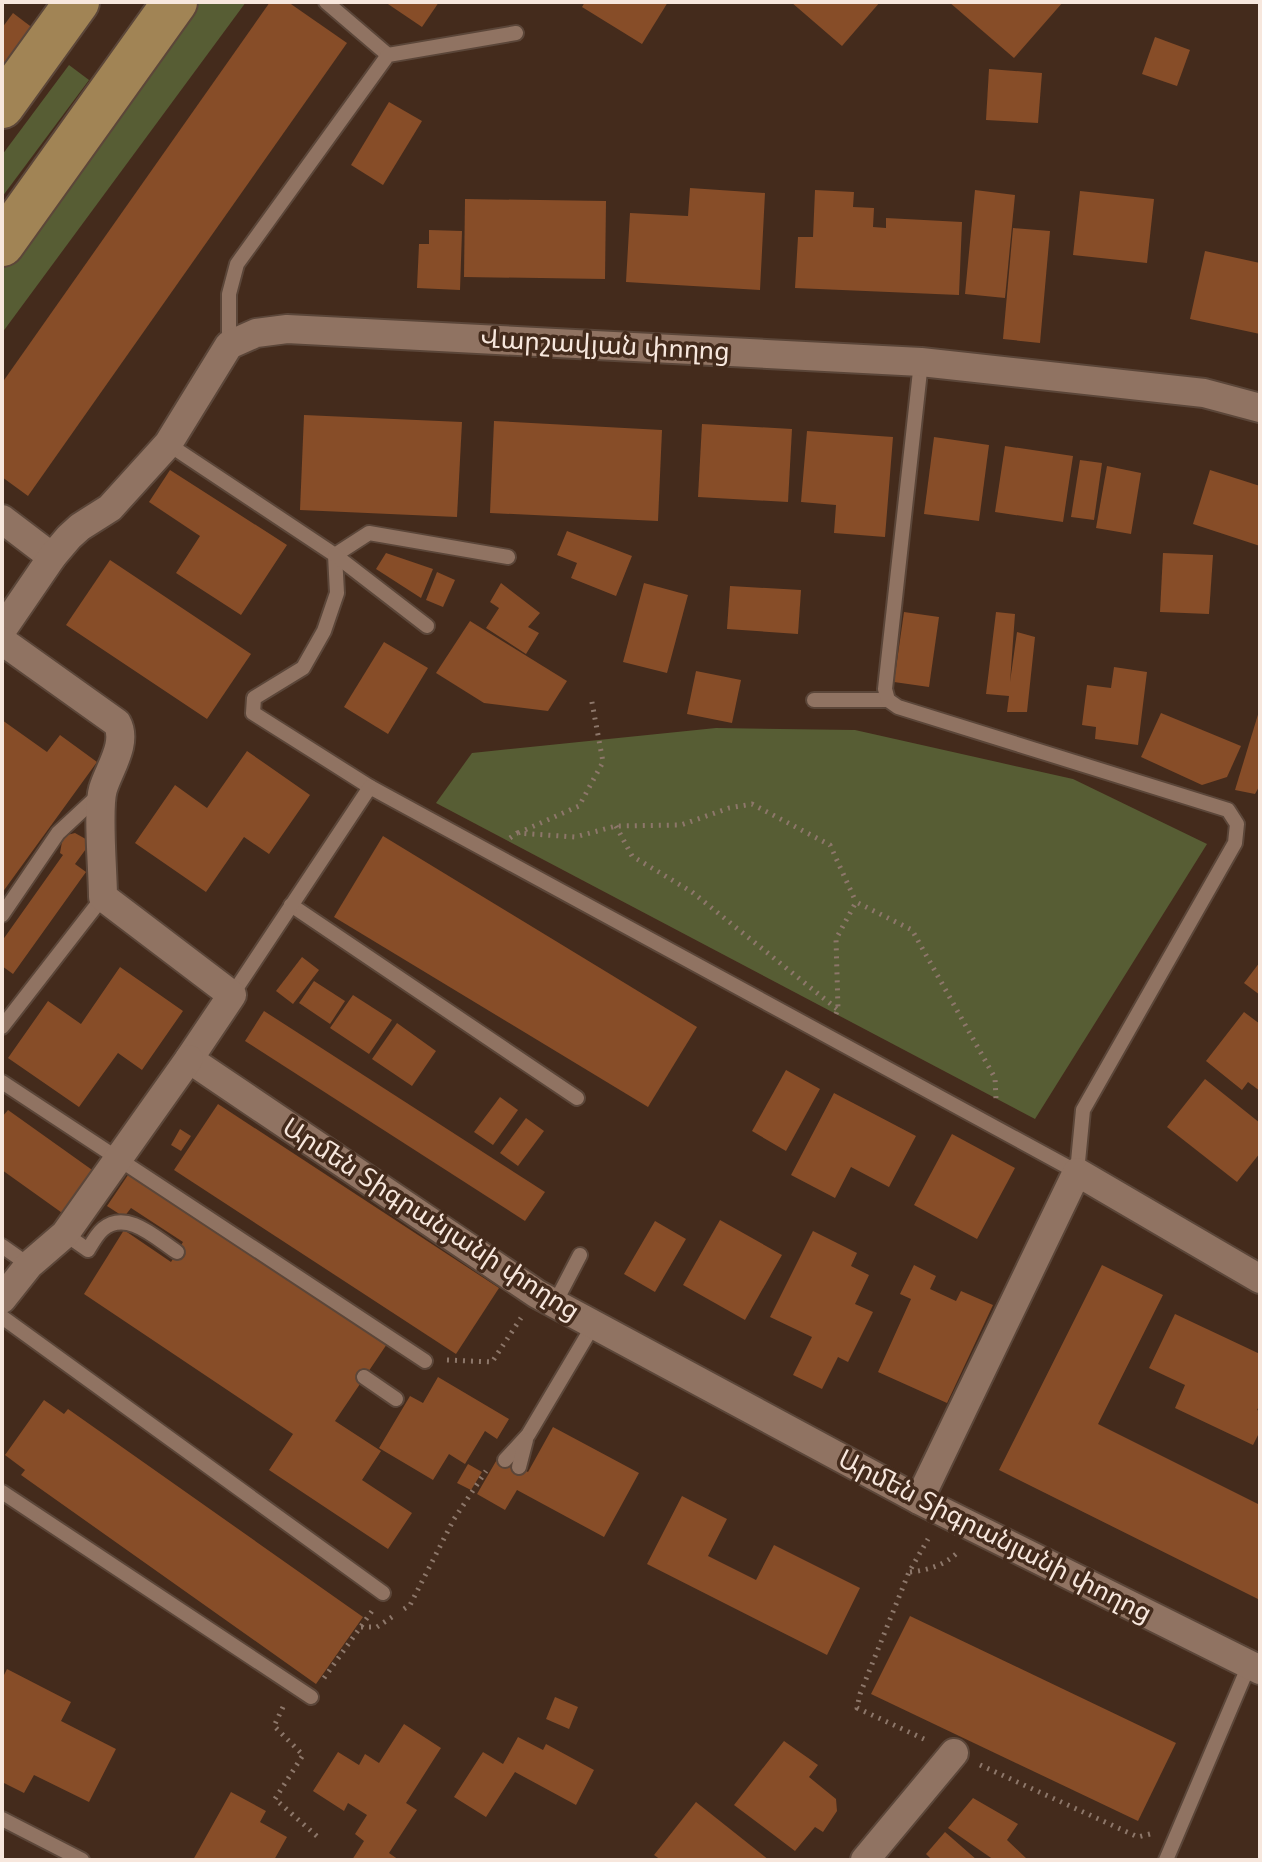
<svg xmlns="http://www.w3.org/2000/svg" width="1262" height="1862" viewBox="0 0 1262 1862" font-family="'Fira Sans','Noto Sans Armenian',sans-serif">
<rect width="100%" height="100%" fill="#442b1c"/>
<!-- green -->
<g fill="#575d34">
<path d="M198 2H246L2 333V266Z"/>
<path d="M69 65 89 80 2 197V155Z"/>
<path d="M716 728 855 730 1073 779 1207 844 1035 1119 436 803 472 753Z"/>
</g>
<!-- building -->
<g fill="#874d28">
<path d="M270 2H288L347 43 28 496 2 477V383Z"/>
<path d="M385 2H439L422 27Z"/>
<path d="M585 2H668L642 44 582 7Z"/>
<path d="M791 2H880L842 46Z"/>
<path d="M949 2H1063L1014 58Z"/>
<path d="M13 13 38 32 12 68 2 61V28Z"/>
<path d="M1155 37 1190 50 1177 86 1142 74Z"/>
<path d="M989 69 1042 73 1038 123 986 120Z"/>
<path d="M389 102 422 121 383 185 351 165Z"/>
<path d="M690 188 765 193 760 290 626 282 630 213 688 216Z"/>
<path d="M815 190 854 192 853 207 874 208 873 227 886 228V218L962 222 959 295 795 288 798 237H813Z"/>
<path d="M975 190 1015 195 1005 298 965 294Z"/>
<path d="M1080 191 1154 199 1147 263 1073 255Z"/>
<path d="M465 199 606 201 605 279 464 277Z"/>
<path d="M1013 228 1050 231 1040 343 1003 339Z"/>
<path d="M429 230 462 231 460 290 417 288 419 244H429Z"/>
<path d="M1205 251 1260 263V334L1190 319Z"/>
<path d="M304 415 462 422 457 517 300 510Z"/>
<path d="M494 421 662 430 658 521 490 513Z"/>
<path d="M702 424 792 429 788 502 698 497Z"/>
<path d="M807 431 893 437 885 537 834 533 836 505 801 502Z"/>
<path d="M934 437 989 445 979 521 924 514Z"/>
<path d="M1005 446 1073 456 1063 522 995 512Z"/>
<path d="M1080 460 1102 463 1094 520 1071 517Z"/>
<path d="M1107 466 1141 473 1131 534 1096 528Z"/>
<path d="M170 470 287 545 241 615 176 573 200 536 149 502Z"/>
<path d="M1210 470 1260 486V546L1193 524Z"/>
<path d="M567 531 632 556 616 596 571 578 577 563 557 555Z"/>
<path d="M386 553 433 569 421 598 376 569Z"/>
<path d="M1163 553 1213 555 1209 614 1160 612Z"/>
<path d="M110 560 251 654 207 719 66 625Z"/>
<path d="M437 572 455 580 443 607 426 600Z"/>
<path d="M501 583 540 613 528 627 539 633 526 654 486 628 499 608 490 602Z"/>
<path d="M644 583 688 595 667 673 623 662Z"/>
<path d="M730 586 801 590 798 634 727 629Z"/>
<path d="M904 612 939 617 929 687 894 682Z"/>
<path d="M996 612 1015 614 1010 682 1017 632 1035 637 1027 712H1007L1009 696 986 694Z"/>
<path d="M470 621 567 681 548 711 484 703 436 673Z"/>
<path d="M384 642 428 668 388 734 344 707Z"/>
<path d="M1114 667 1147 672 1138 745 1095 739 1096 727 1082 725 1087 685 1111 688Z"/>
<path d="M696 671 741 680 732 723 687 714Z"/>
<path d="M1260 708V785L1255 794 1235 790Z"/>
<path d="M1161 713 1241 746 1227 777 1202 785 1141 757Z"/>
<path d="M2 720 47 752 60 735 97 762 2 893Z"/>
<path d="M247 751 310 795 269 854 244 837 206 892 135 843 175 785 207 808Z"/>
<path d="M75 833 91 842 75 864 86 872 13 974 2 966V941L63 855 60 853 63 836Z"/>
<path d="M383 836 697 1027 648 1107 334 917Z"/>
<path d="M302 957 319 970 293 1004 276 991Z"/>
<path d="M1260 962V995L1244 983Z"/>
<path d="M120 967 183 1011 142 1070 118 1053 79 1107 8 1058 48 1001 81 1024Z"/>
<path d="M314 981 345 1001 330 1024 299 1003Z"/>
<path d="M353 995 392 1020 369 1054 330 1028Z"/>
<path d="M264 1011 545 1192 525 1221 245 1041Z"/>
<path d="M1244 1012 1260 1024V1091L1248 1082 1242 1090 1206 1061Z"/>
<path d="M397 1023 436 1051 412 1086 372 1059Z"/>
<path d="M786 1070 820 1089 786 1151 752 1131Z"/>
<path d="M1205 1079 1260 1123V1153L1237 1182 1167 1127Z"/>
<path d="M834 1093 916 1136 889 1187 851 1167 835 1198 791 1175Z"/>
<path d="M500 1097 518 1110 493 1145 474 1132Z"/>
<path d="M218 1104 499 1288 456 1354 174 1170Z"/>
<path d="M8 1110 95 1172 65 1215 2 1170V1117Z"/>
<path d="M526 1118 544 1131 518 1166 500 1153Z"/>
<path d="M180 1129 191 1136 181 1151 171 1145Z"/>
<path d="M952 1134 1015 1168 977 1239 914 1205Z"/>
<path d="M130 1172 387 1344 335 1421 381 1451 362 1480 412 1513 388 1549 269 1470 293 1434 84 1294 124 1230 171 1262 183 1242 131 1208 124 1217 107 1206Z"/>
<path d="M720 1220 782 1255 745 1320 683 1285Z"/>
<path d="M655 1221 686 1239 655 1292 624 1274Z"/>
<path d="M813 1231 857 1253 851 1266 869 1275 855 1304 873 1312 848 1362 838 1357 822 1389 793 1375 812 1337 770 1317Z"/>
<path d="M914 1265 936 1276 930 1289 956 1301 961 1291 993 1305 947 1403 878 1372 911 1299 900 1294Z"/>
<path d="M1102 1265 1163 1295 1098 1424 1260 1505V1600L999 1470Z"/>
<path d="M1175 1314 1260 1354V1404L1257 1410 1260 1411V1431L1253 1445 1175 1408 1185 1385 1149 1368Z"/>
<path d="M438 1377 509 1419 497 1439 485 1431 465 1464 449 1454 433 1480 379 1448 410 1396 423 1403Z"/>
<path d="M44 1400 64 1414 68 1409 363 1617 316 1684 21 1475 25 1470 5 1455Z"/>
<path d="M553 1427 639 1473 604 1537 517 1490 505 1510 477 1494 499 1456 528 1472Z"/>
<path d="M468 1464 482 1472 471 1490 457 1483Z"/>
<path d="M682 1496 727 1519 708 1556 756 1580 774 1545 860 1588 827 1655 647 1564Z"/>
<path d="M910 1616 1176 1743 1138 1821 871 1694Z"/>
<path d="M7 1669 71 1702 61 1721 116 1749 89 1802 34 1775 24 1793 2 1782V1679Z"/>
<path d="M555 1697 578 1707 569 1729 546 1719Z"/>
<path d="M404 1724 441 1748 406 1803 417 1810 389 1853 399 1860H352L364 1841 355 1834 367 1815 348 1803 344 1811 313 1791 338 1752 359 1765 365 1754 379 1763Z"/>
<path d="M518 1737 543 1750 546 1744 594 1770 576 1805 515 1772 486 1817 454 1797 483 1752 503 1764Z"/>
<path d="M784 1741 818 1765 809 1777 836 1799 837 1811 823 1832 815 1827 795 1851 734 1805Z"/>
<path d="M231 1792 266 1811 260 1822 287 1837 274 1860H193Z"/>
<path d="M973 1798 1018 1824 1007 1840 1028 1860H994L948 1828Z"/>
<path d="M696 1802 769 1860H661L654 1855Z"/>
<path d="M945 1832 977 1860H932L926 1854Z"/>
</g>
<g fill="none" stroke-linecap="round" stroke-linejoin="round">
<!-- service casing -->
<g stroke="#5b4639" stroke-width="18">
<g id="service">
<path d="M326 2 388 55"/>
<path d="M229 345V294L237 264 388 55 516 33"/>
<path d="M168 444 335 555 369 533 508 557"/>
<path d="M335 555 337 593 324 631 303 668 254 698 253 713 370 787"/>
<path d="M335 555 427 626"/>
<path d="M814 700H888"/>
<path d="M291 905 577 1098"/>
<path d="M2 915 58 833 101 793"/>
<path d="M232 995 370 787 1077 1172 1083 1110 1235 843 1237 824 1228 810 898 707 888 700 885 689 921 362"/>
<path d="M2 1027 103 897"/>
<path d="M2 1082 425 1361"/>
<path d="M65 1234 88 1250C92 1243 97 1234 103 1229 127 1209 157 1239 177 1252"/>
<path d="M2 1246 29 1265"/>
<path d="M555 1303 580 1255"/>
<path d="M2 1317 383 1593"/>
<path d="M364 1377 396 1399"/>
<path d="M505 1460 528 1435 594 1324"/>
<path d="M519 1467 526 1440"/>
<path d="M2 1492 311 1697"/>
<path d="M2 1819 82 1860"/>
<path d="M1166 1860 1249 1665"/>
</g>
</g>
<!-- minor casing -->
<g stroke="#5b4639" stroke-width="32">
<g id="minor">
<path d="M2 519 52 557"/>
<path d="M2 630 52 557 69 537 80 527 110 508 168 444 229 345 256 333 287 329 921 362 1204 393 1260 408"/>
<path d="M2 641 117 723C128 743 109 769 103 789 97 809 103 872 103 897L232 995 189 1059 537 1294 919 1500 1260 1670"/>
<path d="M2 1299 29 1265 65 1234 189 1059"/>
<path d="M919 1500 1077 1172 1260 1279"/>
<path d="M865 1860 954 1753"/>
</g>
</g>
<!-- primary casing -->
<g stroke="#5b4639" stroke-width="48">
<g id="primary">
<path d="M2 106 77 2"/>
<path d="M2 244 175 2"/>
</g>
</g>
<!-- path -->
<g stroke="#8d776a" stroke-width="5" stroke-dasharray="2 6" stroke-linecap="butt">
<path d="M616 826 632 856 692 892 837 1009"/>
<path d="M518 833 579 806 603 762 591 697"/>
<path d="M510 838 517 833 575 837 616 826 681 825 729 808 752 804 830 845 856 902"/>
<path d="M836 1014 838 1009 836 939 856 902 912 930 995 1078 996 1099"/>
<path d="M447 1360 492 1362 521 1318"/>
<path d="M910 1572C929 1570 945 1565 958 1552"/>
<path d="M404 1609 410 1605 454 1519 486 1471"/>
<path d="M361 1627H377L392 1617"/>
<path d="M324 1678 372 1611"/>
<path d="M283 1707 274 1726 303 1755 275 1799 319 1838"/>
<path d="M924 1739 857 1708 860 1694 909 1572 928 1539"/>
<path d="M980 1765 1138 1837 1150 1834"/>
</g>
<!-- service -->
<use href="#service" stroke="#907362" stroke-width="14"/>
<!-- minor -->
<use href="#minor" stroke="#907362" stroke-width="28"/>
<!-- primary -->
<use href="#primary" stroke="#a18455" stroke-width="44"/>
</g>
<g text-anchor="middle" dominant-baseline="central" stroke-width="7" stroke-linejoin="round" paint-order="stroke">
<!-- street labels -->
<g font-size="26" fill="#f7e7dd" stroke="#442b1c">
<text transform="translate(605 345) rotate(3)">Վարշավյան փողոց</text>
<text transform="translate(431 1219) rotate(33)">Արմեն Տիգրանյանի փողոց</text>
<text transform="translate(995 1536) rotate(27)">Արմեն Տիգրանյանի փողոց</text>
</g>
</g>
<!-- border -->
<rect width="1262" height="1862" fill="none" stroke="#f7e7dd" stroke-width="8"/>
</svg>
